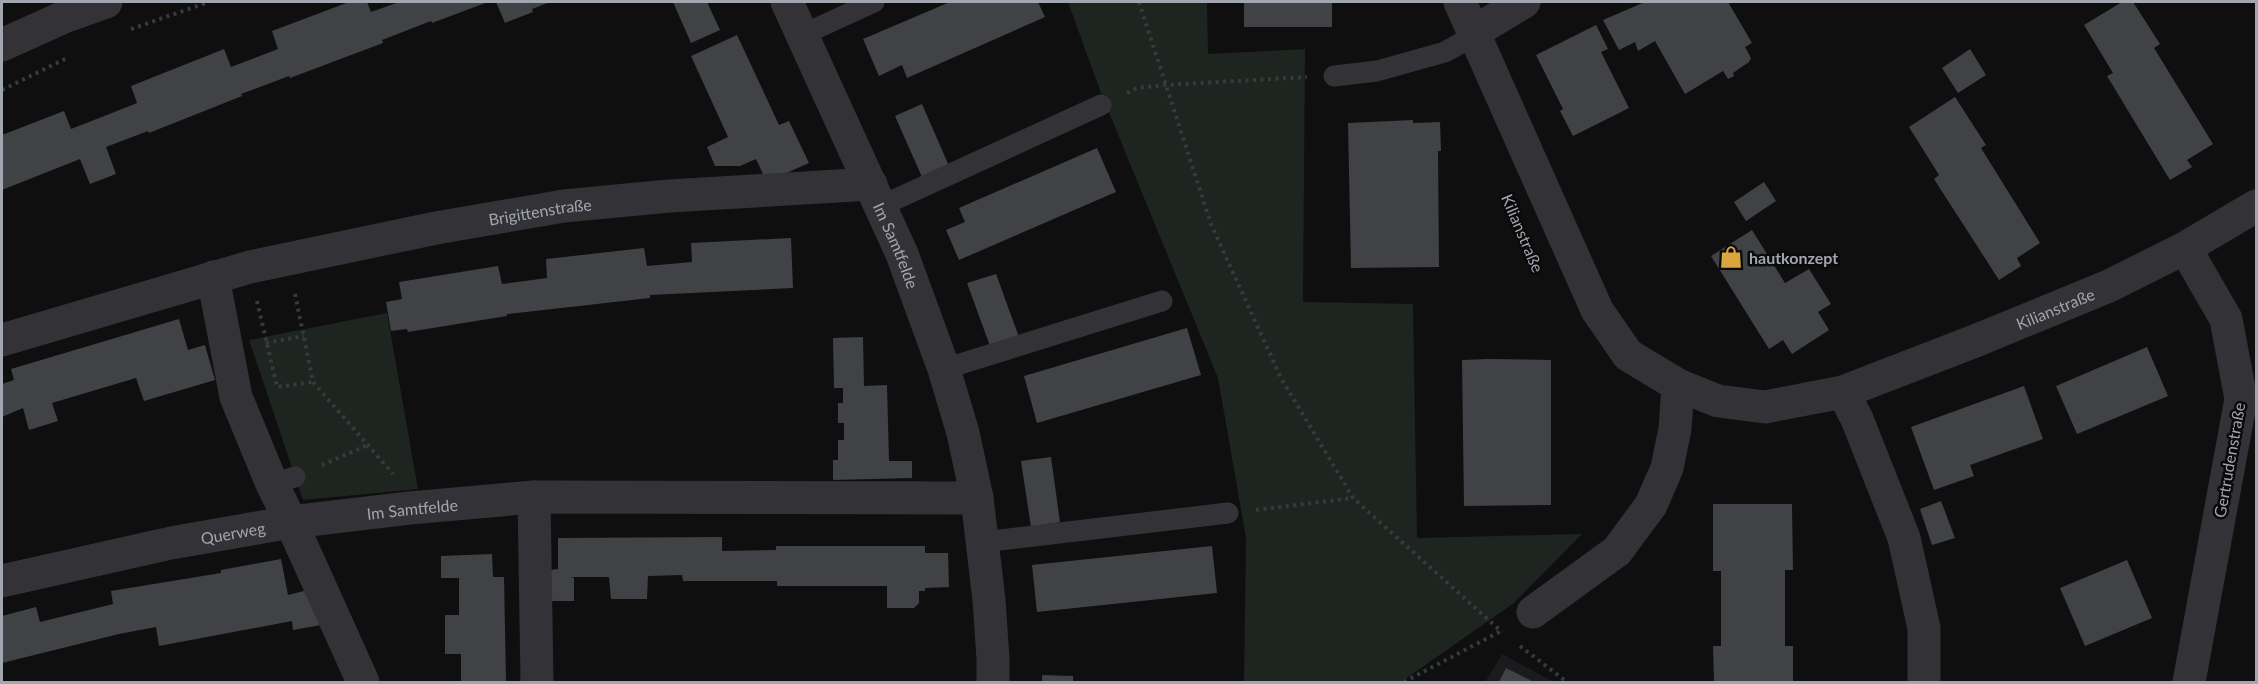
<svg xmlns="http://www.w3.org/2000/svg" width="2258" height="684" viewBox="0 0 2258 684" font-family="Lato,sans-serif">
<rect width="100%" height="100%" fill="#0f0f10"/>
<!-- built -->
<path fill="#1b1b1d" d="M1502 654 1554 682H1485Z"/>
<!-- green -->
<g fill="#1e241f">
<path d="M1068 2H1207L1208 54 1305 49 1303 302 1413 304 1417 538 1582 534 1514 603 1401 682H1244L1246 538 1218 378 1101 93Z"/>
<path d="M387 313 418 489 303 500 249 340Z"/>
</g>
<!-- building -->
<g fill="#414245">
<path d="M349 2H367L371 12 399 2H488L432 23 431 21 382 40 383 43 290 78 289 76 241 94 242 96 149 133 148 131 106 147 116 174 90 184 80 159 2 190V135L64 111 71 129 112 113 137 103 131 86 224 49 231 67 278 49 272 31Z"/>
<path d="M496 2H550L532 9 533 12 505 23Z"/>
<path d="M673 2H707L720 30 691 43Z"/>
<path d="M950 2H1038L1045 17 907 78 902 65 879 76 863 39Z"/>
<rect x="1244" y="2" width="88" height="25"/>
<path d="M1645 2H1728L1752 43 1745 47 1751 58 1749 62 1733 73 1734 76 1728 79 1723 71 1685 94 1655 41 1638 51 1635 42 1619 50 1603 20Z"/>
<path d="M2122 2H2133L2160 44 2154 48 2213 144 2187 160 2192 167 2170 180 2107 76 2113 73 2084 25Z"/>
<path d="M1596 25 1608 49 1601 52 1629 108 1573 136 1560 111 1563 109 1536 55Z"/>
<path d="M737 35 779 125 789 121 809 163 784 174H763L756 159 740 166H715L707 147 728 137 691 56Z"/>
<path d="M1970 49 1986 75 1958 93 1942 68Z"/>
<path d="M1955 97 1986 145 1981 148 2040 243 2017 258 2021 266 1999 280 1934 179 1939 175 1909 127Z"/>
<path d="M922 104 949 166 922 177 895 116Z"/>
<path d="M1413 120V123L1440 122 1441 151H1438L1439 267 1351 268 1348 123Z"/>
<path d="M1097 148 1116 192 959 260 946 230 965 222 959 208Z"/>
<path d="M1764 182 1776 201 1746 221 1734 202Z"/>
<path d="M1752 230 1785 283 1809 269 1831 304 1818 312 1829 330 1792 354 1783 340 1769 349 1711 256Z"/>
<path d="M791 238 793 288 650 295V298L507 314V316L408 332 407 329 391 331 386 302 402 299 399 282 498 266 502 284 547 278 546 259 644 248 647 266 692 262 691 243Z"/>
<path d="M996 274 1019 337 990 346 967 283Z"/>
<path d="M179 319 188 350 205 345 215 380 144 401 136 378 52 403 58 421 29 430 23 408 2 417V384L14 380 11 369Z"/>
<path d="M1187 328 1201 375 1037 423 1024 376Z"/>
<path d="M863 337 864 386 887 385 889 461H912V478L833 480V460H838V440H844V423H838V403H843V388H834L833 338Z"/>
<path d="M2147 347 2168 396 2077 434 2056 386Z"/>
<path d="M1488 359 1551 360V505L1464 506 1462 360Z"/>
<path d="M2024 386 2043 439 1970 465 1974 476 1934 490 1911 427Z"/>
<path d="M1051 457 1060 522 1031 527 1021 461Z"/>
<path d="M1941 501 1955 538 1932 545 1920 509Z"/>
<path d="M1713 504H1792L1793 570H1785V646H1793V682H1714L1713 646H1721V571H1713Z"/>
<path d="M722 537V551L776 550V546H925V553H948L949 587 925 588V591H919V603L914 608H887V586H777V581H683L682 575 648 576 647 599H611L609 577H571L574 578V601H551V570L558 569V538Z"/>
<path d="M1212 546 1217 593 1037 612 1032 565Z"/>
<path d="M492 554 493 577H504L506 682H461V654H445V615H459V578H441V556Z"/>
<path d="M281 559 288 595 304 591 321 625 293 630 292 621 159 646 156 627 119 634 2 663V616L36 607 40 622 113 604 111 591 221 573V570Z"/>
<path d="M2127 560 2152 618 2085 646 2060 588Z"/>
<path d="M1506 668 1534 682H1499Z"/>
<path d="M1042 675 1073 676V682H1042Z"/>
</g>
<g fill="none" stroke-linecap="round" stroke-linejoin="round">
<!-- path -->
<g stroke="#393a3d" stroke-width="4" stroke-dasharray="3 4.5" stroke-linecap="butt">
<path d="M1139 2 1211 224 1281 378 1353 498 1502 632"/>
<path d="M131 29 209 2"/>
<path d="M2 90 69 57"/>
<path d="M1127 93 1137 88 1166 85 1307 77"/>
<path d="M295 294 313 382 393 474"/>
<path d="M257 301 277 387 313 382"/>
<path d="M266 343 304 336"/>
<path d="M322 465 368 445"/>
<path d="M1256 510 1353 498"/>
<path d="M1520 646 1567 682"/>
<path d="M1404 682 1501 631"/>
</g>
<!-- lane -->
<g stroke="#333337" stroke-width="21">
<path d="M802 35 874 2"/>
<path d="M1334 76 1377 71 1445 52 1475 35"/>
<path d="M881 206 1101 105"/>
<path d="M944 369 1162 301"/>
<path d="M272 484 295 477"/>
<path d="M983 542 1228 513"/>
</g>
<!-- street -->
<g stroke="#333337" stroke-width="33">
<path id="s1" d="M787 2 902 254 944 369 963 433 977 498 989 600 993 659V682"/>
<path id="s2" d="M1460 2 1597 310 1628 355 1678 385 1718 401 1765 407 1843 392 1975 341 2109 286 2185 248 2256 206"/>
<path d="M1475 35 1484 26 1524 2"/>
<path d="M2 45 64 17 106 2"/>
<path d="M2185 248 2226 319 2241 399 2189 682"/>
<path d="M213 277 236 397 272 484 291 522 363 682"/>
<path id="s3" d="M2 340 250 267 436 228 564 206 669 196 871 184"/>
<path d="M1843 392 1857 419 1904 538 1924 628V682"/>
<path d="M534 497 537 682"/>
<path id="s4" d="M2 581 171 543 291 522 410 508 534 497 977 498"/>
<path d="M1533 612 1617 551 1651 505 1667 468 1675 429 1678 385"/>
</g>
</g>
<!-- icons -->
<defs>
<g id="shop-bare" transform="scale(1.8)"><path d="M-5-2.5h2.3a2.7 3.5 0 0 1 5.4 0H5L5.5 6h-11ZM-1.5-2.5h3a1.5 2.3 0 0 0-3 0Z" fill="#daa53d" stroke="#0a0a0b" stroke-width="2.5" paint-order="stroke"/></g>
</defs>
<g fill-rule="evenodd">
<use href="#shop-bare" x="1731" y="257"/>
</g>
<g text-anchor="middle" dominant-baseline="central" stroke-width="5" stroke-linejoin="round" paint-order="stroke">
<!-- street labels -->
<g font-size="16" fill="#a2a6af" stroke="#0a0a0b">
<text stroke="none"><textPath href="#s3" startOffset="554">Brigittenstraße</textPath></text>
<text transform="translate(1523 233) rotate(67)">Kilianstraße</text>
<text stroke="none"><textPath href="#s1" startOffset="267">Im Samtfelde</textPath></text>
<text stroke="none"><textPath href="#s2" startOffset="848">Kilianstraße</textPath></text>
<text transform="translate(2229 460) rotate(-80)">Gertrudenstraße</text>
<text stroke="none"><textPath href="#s4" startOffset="417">Im Samtfelde</textPath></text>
<text stroke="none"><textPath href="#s4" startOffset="236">Querweg</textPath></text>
</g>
<!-- poi labels -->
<g font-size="16" font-weight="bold" fill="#a2a6af" stroke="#0a0a0b" text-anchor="start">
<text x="1749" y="257">hautkonzept</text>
</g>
</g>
<!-- border -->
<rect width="2258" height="684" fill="none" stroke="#a2a6af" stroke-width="6"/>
</svg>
